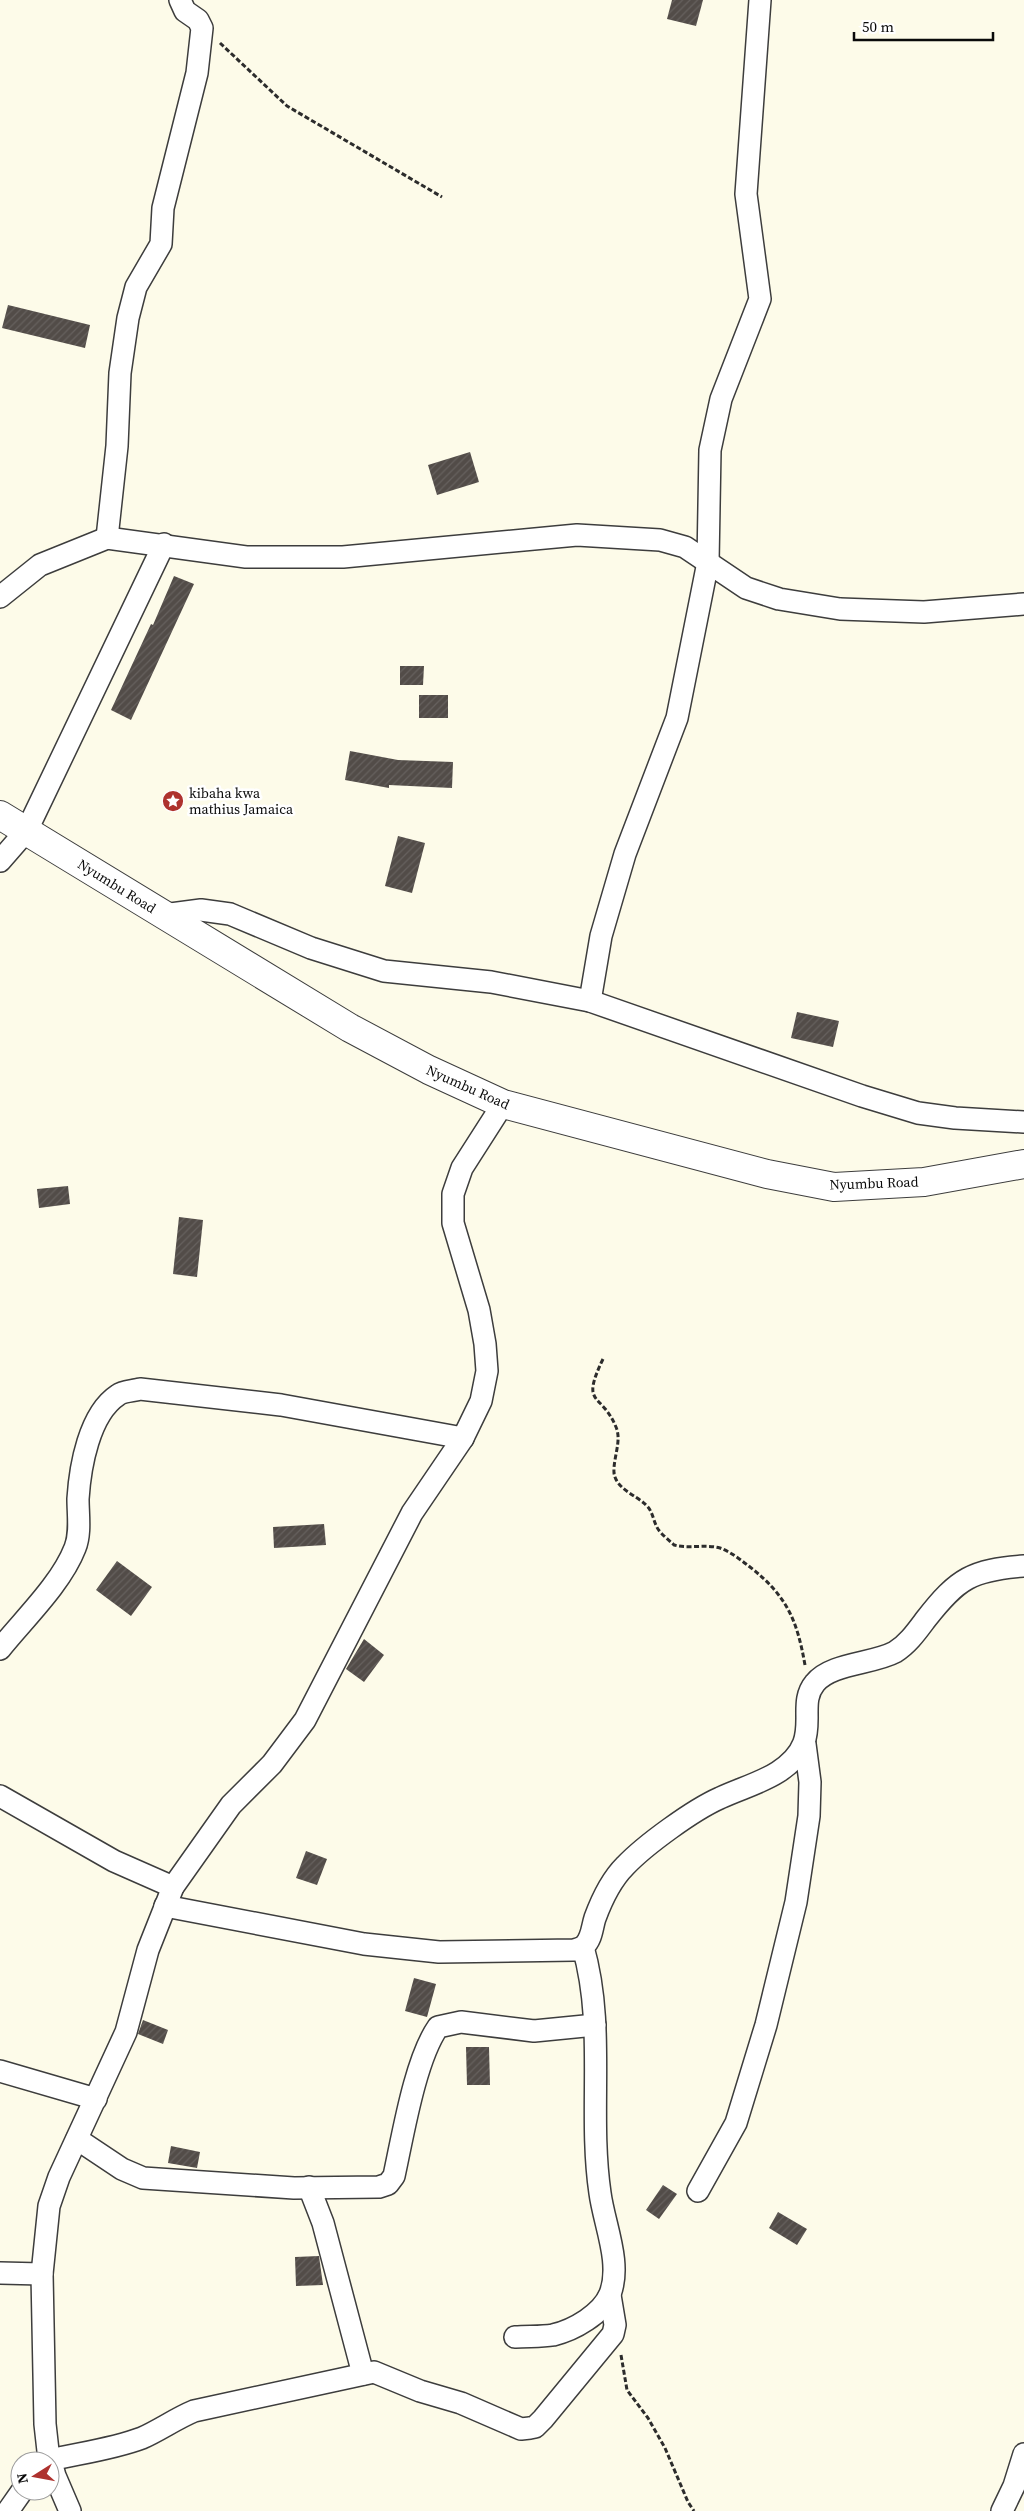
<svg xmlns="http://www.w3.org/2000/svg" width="1024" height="2511" viewBox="0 0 1024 2511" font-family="'Source Serif 4',serif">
<defs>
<pattern id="building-hatch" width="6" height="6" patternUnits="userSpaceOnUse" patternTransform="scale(1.25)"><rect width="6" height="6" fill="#524c48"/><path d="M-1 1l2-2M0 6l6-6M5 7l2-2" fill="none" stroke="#66615e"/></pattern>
</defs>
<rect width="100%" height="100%" fill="#fdfbe9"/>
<!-- building -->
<g fill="url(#building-hatch)">
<path d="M672 0H703L696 26 667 19Z"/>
<path d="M8 305 90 325 85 348 2 328Z"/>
<path d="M470 452 479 482 437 495 428 465Z"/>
<path d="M174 576 194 584 131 720 111 710 151 624 153 625Z"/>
<path d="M400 666H424L423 685H400Z"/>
<rect x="419" y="695" width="29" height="23"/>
<path d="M350 751 398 760 453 762 452 788 389 785V788L345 780Z"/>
<path d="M398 836 425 843 412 893 385 886Z"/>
<path d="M797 1012 839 1021 833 1047 791 1038Z"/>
<path d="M68 1186 70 1204 39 1208 37 1189Z"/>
<path d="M179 1217 203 1220 197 1277 173 1274Z"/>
<path d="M324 1524 326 1545 274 1548 273 1527Z"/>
<path d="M117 1561 152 1587 131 1616 96 1590Z"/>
<path d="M364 1639 384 1655 364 1682 346 1669Z"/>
<path d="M306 1851 327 1859 317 1885 296 1878Z"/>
<path d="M414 1978 436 1984 427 2017 405 2011Z"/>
<path d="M143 2020 168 2030 163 2044 138 2034Z"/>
<path d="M466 2047H489L490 2085H467Z"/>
<path d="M171 2146 200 2152 197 2168 168 2163Z"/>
<path d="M663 2185 677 2194 659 2219 646 2210Z"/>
<path d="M778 2212 807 2229 797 2245 769 2228Z"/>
<path d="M319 2256 323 2285 296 2286 295 2257Z"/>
</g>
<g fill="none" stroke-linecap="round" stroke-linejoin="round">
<!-- minor casing -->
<g stroke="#3d3d3d" stroke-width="24">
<g id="minor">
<path d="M107 538 117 446 120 373 128 318 136 287 161 244 163 208 197 73 202 28 198 20 185 11 180 0"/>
<path d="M0 597 40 565 107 538 246 557H343L577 535 660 540 685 547 746 588 779 599 840 609 924 612 1024 604"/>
<path d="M0 861 27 830 164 544"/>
<path d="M163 915 201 910 230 914 311 948 384 971 491 982 590 1001 862 1096 918 1113 955 1118 1024 1122"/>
<path d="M590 1001 601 936 625 854 677 718 708 562 710 450 721 399 760 299 746 194 760 0"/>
<path d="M0 1649C24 1619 61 1584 75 1548 81 1533 78 1515 78 1499 80 1467 89 1414 118 1395 123 1391 134 1391 140 1389L281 1405 463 1438"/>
<path d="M0 1796 114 1861 173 1887"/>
<path d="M165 1906 364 1944 439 1952 574 1950C577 1949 582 1948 584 1946 592 1939 592 1927 595 1918 602 1899 611 1880 625 1866 645 1845 693 1810 720 1798 739 1789 761 1783 778 1772 827 1740 794 1708 815 1683 831 1663 873 1664 895 1652 908 1644 917 1631 926 1619 958 1578 972 1570 1024 1566"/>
<path d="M0 2071 96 2099"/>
<path d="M77 2139 122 2169 143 2178 294 2188 379 2187 388 2184 394 2176C403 2135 415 2060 438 2027L461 2022 534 2031 595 2025"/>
<path d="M309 2187 323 2223 363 2374"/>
<path d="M698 2191 736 2123 766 2025 796 1902 809 1816 810 1782 805 1744"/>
<path d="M0 2273 42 2274"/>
<path d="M515 2337C528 2336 541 2337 553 2335 574 2330 602 2314 610 2294 622 2263 604 2224 600 2193 588 2111 606 2027 583 1947"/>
<path d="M50 2460C81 2453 113 2449 142 2438 160 2430 175 2419 194 2411L374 2372 420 2391 461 2403 521 2429 530 2428 535 2427 543 2419 613 2334 615 2325 610 2295"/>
<path d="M8 2511 22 2491"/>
<path d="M70 2511 55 2476 48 2451 45 2424 42 2274 49 2206 59 2177 126 2032 148 1950 173 1887 231 1805 272 1764 305 1720 412 1513 463 1438 481 1401 487 1371 485 1344 479 1310 453 1223V1194L462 1168 503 1104"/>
<path d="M1002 2511 1014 2486 1024 2454"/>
</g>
</g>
<!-- tertiary casing -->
<g stroke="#3d3d3d" stroke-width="30">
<path id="tertiary" d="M0 815 350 1028 429 1070 503 1104 767 1174 834 1187 924 1182 1024 1164"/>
</g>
<!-- path -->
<g stroke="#2c2c2c" stroke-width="3" stroke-dasharray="5 2.5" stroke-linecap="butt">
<path d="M220 43 287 106 442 197"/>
<path d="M603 1359C580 1407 601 1391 616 1427 622 1441 613 1458 614 1473 616 1489 636 1495 646 1505 653 1511 653 1521 658 1529 662 1535 669 1540 674 1545 689 1549 705 1544 720 1548 731 1552 741 1560 750 1567 787 1596 797 1620 805 1665"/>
<path d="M621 2355 627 2390 648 2418 665 2448 688 2502 694 2511"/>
</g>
<!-- minor -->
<use href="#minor" stroke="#fff" stroke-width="21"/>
<!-- tertiary -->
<use href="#tertiary" stroke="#fff" stroke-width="28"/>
</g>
<!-- icons -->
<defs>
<g id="sight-disc" transform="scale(1.125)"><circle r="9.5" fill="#ae322e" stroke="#fff"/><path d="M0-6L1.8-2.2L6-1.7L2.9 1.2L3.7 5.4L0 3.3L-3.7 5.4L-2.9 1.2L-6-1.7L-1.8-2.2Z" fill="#fff"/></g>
</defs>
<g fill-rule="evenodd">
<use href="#sight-disc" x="173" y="801"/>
</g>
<g text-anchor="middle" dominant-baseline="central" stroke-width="5" stroke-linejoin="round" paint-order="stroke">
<!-- poi labels -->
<g font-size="14" fill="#0a0a0a" stroke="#fff" text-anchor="start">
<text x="189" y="793">kibaha kwa<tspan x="189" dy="16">mathius Jamaica</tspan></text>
</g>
<!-- street labels -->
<g font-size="14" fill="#0a0a0a" stroke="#fff">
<text transform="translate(117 886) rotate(32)">Nyumbu Road</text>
<text transform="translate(468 1087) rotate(24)">Nyumbu Road</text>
<text transform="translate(874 1183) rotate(-2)">Nyumbu Road</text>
</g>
</g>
<!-- north arrow -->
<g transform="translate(35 2476) rotate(259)"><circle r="24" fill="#ffffff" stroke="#9d9d9d"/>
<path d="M0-4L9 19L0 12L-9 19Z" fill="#ae322e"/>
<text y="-8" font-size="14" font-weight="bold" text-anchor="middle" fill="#0a0a0a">N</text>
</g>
<!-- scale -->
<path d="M854 32v8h139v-8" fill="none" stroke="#0a0a0a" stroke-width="2.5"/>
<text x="862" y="32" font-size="15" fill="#0a0a0a" stroke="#ffffff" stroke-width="4" paint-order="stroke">50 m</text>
</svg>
